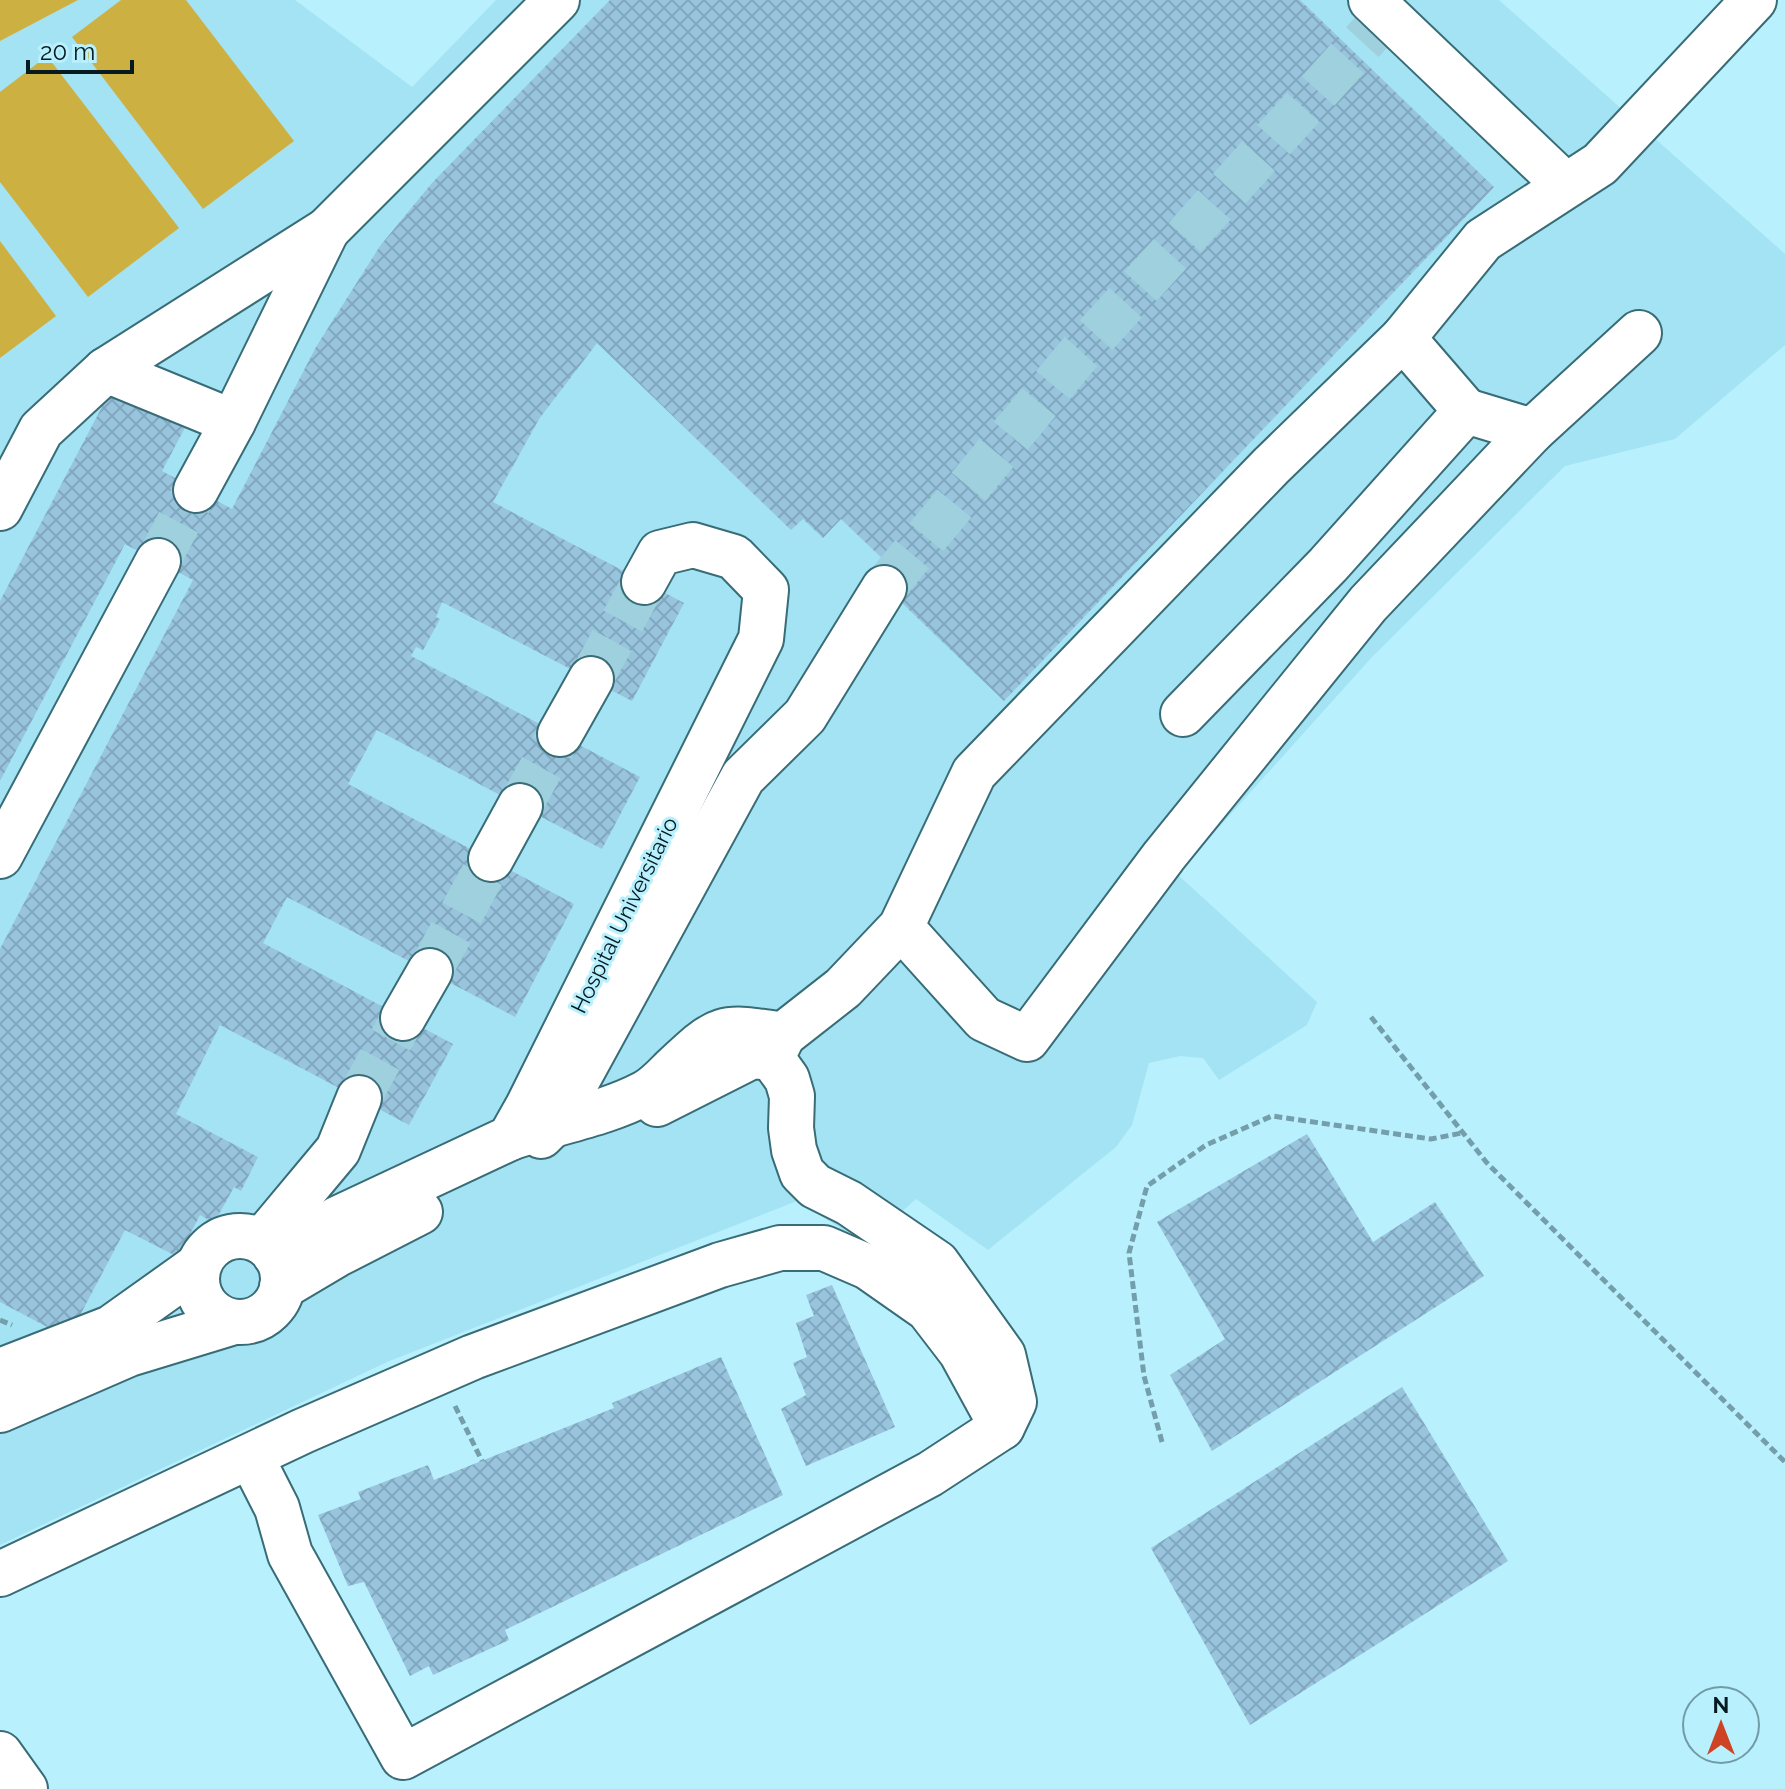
<svg xmlns="http://www.w3.org/2000/svg" width="1785" height="1789" viewBox="0 0 1785 1789" font-family="Raleway,sans-serif">
<defs>
<pattern id="building-cross-hatch" width="8" height="8" patternUnits="userSpaceOnUse" patternTransform="scale(2)"><rect width="8" height="8" fill="#98c4de"/><path d="M0 0l8 8M0 8l8-8" fill="none" stroke="#82a8be"/></pattern>
</defs>
<rect width="100%" height="100%" fill="#b9f0fe"/>
<!-- built -->
<path fill="#a3e3f3" d="M0 0H295L412 87 496 0H1499L1785 254V345L1675 439 1565 466 1372 657 1177 874 1317 1002 1307 1025 1219 1080 1203 1058 1180 1056 1149 1063 1132 1125 1116 1147 988 1250 916 1199 866 1244 797 1201 387 1362 0 1545Z"/>
<!-- pitch -->
<g fill="#cdb042">
<path d="M0 0H78L0 41Z"/>
<path d="M121 0H186L294 141 203 209 72 37Z"/>
<path d="M47 56 179 228 88 297 0 182V92Z"/>
<path d="M0 241 56 316 0 358Z"/>
</g>
<!-- building -->
<g fill="url(#building-cross-hatch)">
<path d="M610 0H1300L1494 187 1004 701 902 603 911 586 841 519 823 538 803 519 791 530 597 343 539 419 493 502 684 603 632 701 442 602 436 617 440 619 423 650 416 647 411 656 640 777 602 849 377 730 348 784 574 904 515 1017 287 897 263 943 453 1044 409 1125 220 1025 176 1114 258 1157 241 1191 234 1187 214 1223 200 1215 178 1257 125 1230 68 1338 0 1302V949L193 580 125 544 0 781V601L114 384 188 422 162 471 232 509 316 347 380 246 432 183Z"/>
<path d="M1307 1134 1373 1242 1435 1202 1484 1276 1212 1451 1170 1375 1225 1339 1157 1222Z"/>
<path d="M832 1285 895 1427 806 1466 781 1409 806 1395 793 1363 807 1357 796 1323 814 1316 806 1295Z"/>
<path d="M721 1357 783 1495 505 1630 509 1640 433 1675 429 1666 410 1676 364 1582 348 1586 318 1515 361 1499 358 1492 428 1465 434 1480 614 1408 612 1403Z"/>
<path d="M1402 1387 1508 1561 1250 1725 1151 1548Z"/>
</g>
<g fill="none" stroke-linecap="round" stroke-linejoin="round">
<!-- minor-tunnel -->
<g stroke="#9ed0dd" stroke-width="44" stroke-dasharray="44 22" stroke-linecap="butt">
<path d="M158 561 196 490"/>
<path d="M884 588 1078 355 1387 15"/>
<path d="M591 679 644 582"/>
<path d="M520 806 560 734"/>
<path d="M430 971 491 859"/>
<path d="M359 1098 403 1018"/>
</g>
<!-- minor casing -->
<g stroke="#386c77" stroke-width="48">
<g id="minor">
<path d="M1371 0 1565 185"/>
<path d="M106 370 233 422"/>
<path d="M1466 411 1403 338 1483 240 1600 164 1754 0"/>
<path d="M196 490 233 422 327 230"/>
<path d="M0 508 41 430 106 370 327 230 557 0"/>
<path d="M1183 714 1328 565 1466 411 1532 431"/>
<path d="M560 734 591 679"/>
<path d="M0 856 158 561"/>
<path d="M491 859 520 806"/>
<path d="M901 927 984 1019 1027 1039 1164 856 1368 604 1532 431 1639 333"/>
<path d="M403 1018 430 971"/>
<path d="M783 1035 772 1058 787 1079 792 1096 791 1128 794 1150 802 1173 815 1186 849 1203 937 1263 1003 1355 1014 1402 1002 1427"/>
<path d="M657 1104 752 1056 772 1058"/>
<path d="M541 1136 554 1123 743 777 805 716 884 588"/>
<path d="M510 1138C555 1122 603 1115 645 1093 656 1087 665 1077 673 1069 720 1025 720 1025 783 1035L843 988 901 927 974 773 1271 466 1403 338"/>
<circle cx="240" cy="1279" r="43"/>
<path d="M262 1241 338 1150 359 1098"/>
<path d="M275 1255 337 1219 510 1138 528 1106 761 639 766 590 734 557 693 545 660 553 644 582"/>
<path d="M282 1287 336 1255 420 1212"/>
<path d="M0 1371 111 1328 198 1266"/>
<path d="M0 1410 129 1354 234 1322"/>
<path d="M0 1574 303 1431 473 1357 720 1265 780 1248H824L868 1267 928 1309 961 1352 1002 1427 930 1474 403 1757 290 1554 277 1508 251 1457"/>
</g>
</g>
<!-- highway casing -->
<g stroke="#386c77" stroke-width="48">
<path id="highway" d="M0 1754 25 1789"/>
</g>
<!-- path -->
<g stroke="#749ea9" stroke-width="5" stroke-dasharray="8 4" stroke-linecap="butt">
<path d="M1371 1017 1487 1163 1785 1462"/>
<path d="M0 1320 12 1325"/>
<path d="M455 1406 482 1461"/>
<path d="M1162 1442 1144 1376 1129 1253 1147 1186 1206 1145 1272 1116 1431 1139 1462 1133"/>
</g>
<!-- minor -->
<use href="#minor" stroke="#fff" stroke-width="44"/>
<!-- highway -->
<use href="#highway" stroke="#fff" stroke-width="44"/>
</g>
<g text-anchor="middle" dominant-baseline="central" stroke-width="6" stroke-linejoin="round" paint-order="stroke">
<!-- street labels -->
<g font-size="22" fill="#061b20" stroke="#b9f0fe">
<text transform="translate(624 915) rotate(-64)">Hospital Universitario</text>
</g>
</g>
<!-- north arrow -->
<g transform="translate(1721 1725)"><circle r="38" fill="#b9f0fe" stroke="#719ba5" stroke-width="2"/>
<path d="M0-6L14 30L0 20L-14 30Z" fill="#cd4323"/>
<text y="-12" font-size="22" font-weight="bold" text-anchor="middle" fill="#061b20">N</text>
</g>
<!-- scale -->
<path d="M28 60v12h104v-12" fill="none" stroke="#061b20" stroke-width="4"/>
<text x="40" y="60" font-size="24" fill="#061b20" stroke="#b9f0fe" stroke-width="6" paint-order="stroke">20 m</text>
</svg>
